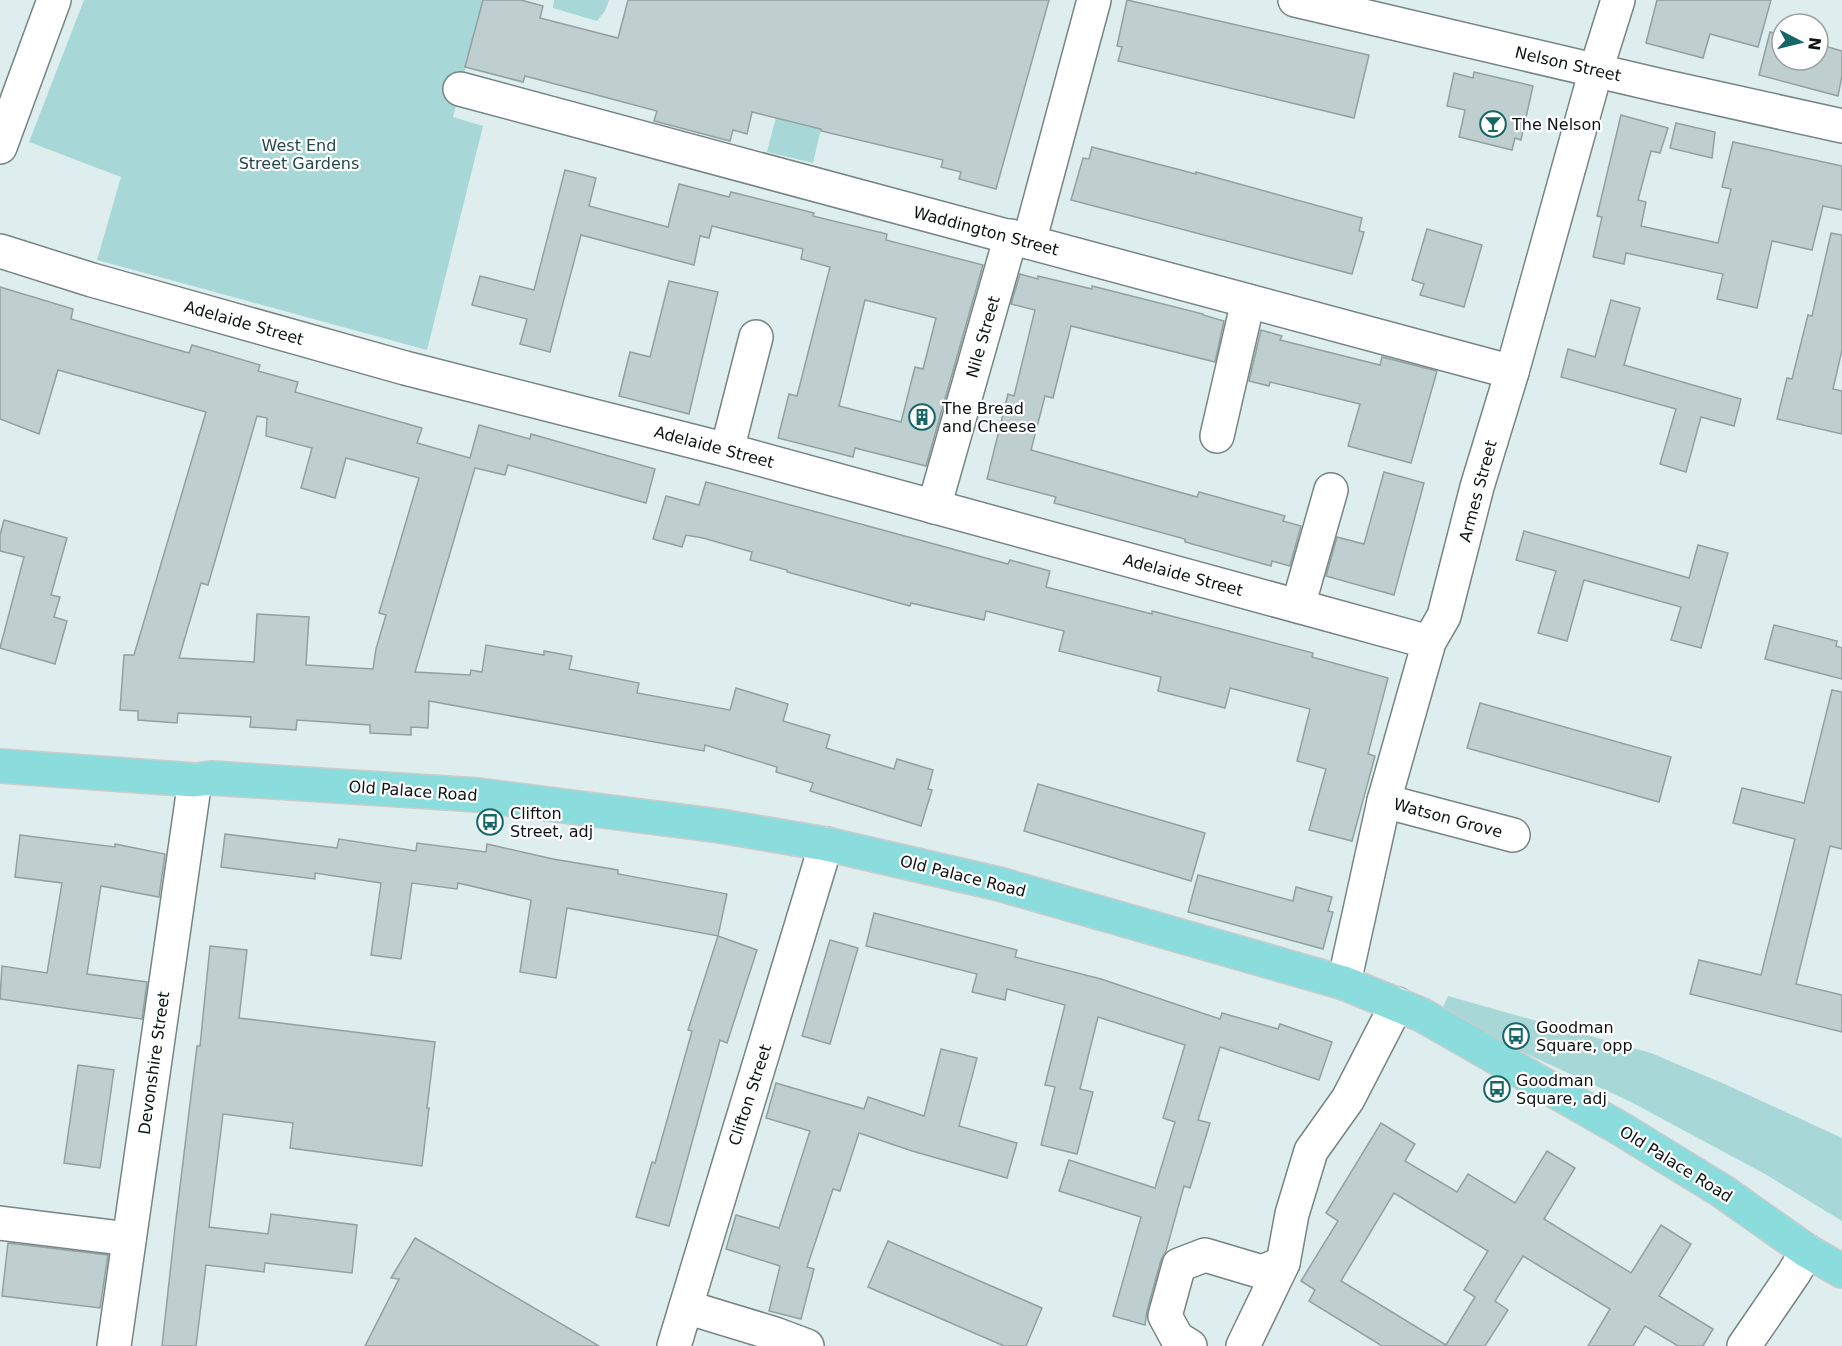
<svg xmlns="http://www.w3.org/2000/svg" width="1842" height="1346" viewBox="0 0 1842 1346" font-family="'DejaVu Sans',sans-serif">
<rect width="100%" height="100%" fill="#deeeee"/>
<!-- green -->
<g fill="#a8d7d7">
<path d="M84 0H483L453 117 483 126 427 350 97 260 121 177 29 142Z"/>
<path d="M554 0H609L605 11 597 21 553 8Z"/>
<path d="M776 117 821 129 813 163 767 152Z"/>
<path d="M1448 996 1651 1053 1729 1086 1842 1138V1221L1765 1174 1629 1101 1440 1014Z"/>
</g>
<!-- building -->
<g fill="#bfcece" stroke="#92a0a0" stroke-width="1.5" fill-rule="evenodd">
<path d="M483 0H521L543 6 540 18 618 38 628 0H1049L996 189 959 179 961 172 941 167 943 160 821 131V129L752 112 747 134 733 130 730 141 654 121 657 111 525 76 523 82 465 67Z"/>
<path d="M1127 0 1369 55 1354 118 1118 61 1122 47 1117 46Z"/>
<path d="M1657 0H1771L1758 47 1710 34 1703 58 1646 43Z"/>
<path d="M1770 32 1782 35V60H1818V44L1842 51V76L1838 96 1759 75Z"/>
<path d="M1474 72 1533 86 1521 140 1515 138 1512 150 1459 137 1465 110 1447 106 1454 73 1473 78Z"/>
<path d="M1621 115 1668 128 1660 153 1651 151 1638 200 1646 202 1641 226 1718 243 1731 189 1722 187 1733 142 1842 166V210L1823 206 1812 250 1772 241 1757 308 1717 299 1723 274 1626 253 1624 264 1593 257 1602 217 1597 216Z"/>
<path d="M1676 123 1715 132 1712 158 1670 148Z"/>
<path d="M1092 147 1196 174V172L1362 218 1359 231 1364 232 1352 274 1071 200 1083 158 1089 159Z"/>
<path d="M565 170 596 178 589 206 668 227 679 184 729 197 731 192 814 213 813 216 887 234 886 240 983 265 926 466 855 448 853 457 778 438 789 394 797 396 830 267 801 259 803 249 712 226 709 238 700 236 694 265 581 235 550 352 520 344 527 319 472 305 480 276 534 290ZM865 300 936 318 923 369 915 367 901 422 839 406Z"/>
<path d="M1427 229 1482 245 1464 307 1420 295 1424 284 1412 280Z"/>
<path d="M1831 233 1842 235V350L1833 389 1842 391V434L1777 419 1787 378 1792 379 1808 315 1812 316Z"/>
<path d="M1020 274 1038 279V276L1092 289V286L1203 314V315L1224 321 1215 362 1071 326 1053 398 1045 396 1031 450 1197 497 1199 492 1285 516 1283 521 1301 526 1290 566 1272 561 1271 566 1185 542V539L1054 503 1056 497 987 479 1008 394 1014 396 1035 310 1011 304Z"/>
<path d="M669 281 718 292 689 414 619 396 630 352 650 357Z"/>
<path d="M0 287 73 309 71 319 150 342 189 353 192 345 260 365 258 371 298 382 295 392 422 428 417 443 470 458 479 425 530 439 531 434 655 469 646 503 508 465 505 475 475 468 415 672 470 675 471 670 482 672 486 645 544 655V651L572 656 569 669 639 683 637 693 730 710 736 688 788 704 783 721 830 735 826 748 894 769 897 759 933 770 928 789 932 790 921 826 810 791 813 783 776 772 777 767 705 745 704 751 429 701 428 728 411 727V735L370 733V725L297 720 296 730 250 727 251 717 178 713 177 723 138 720V711L120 710 124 655H134L206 412 58 370 39 434 0 419ZM257 416 267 418 266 436 312 448 301 488 335 498 346 458 419 478 379 613 386 615 376 649 373 669 306 665 309 617 257 614 254 662 179 658 201 583 208 585Z"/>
<path d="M1611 300 1640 308 1624 365 1741 399 1734 426 1701 417 1686 472 1660 464 1676 409 1561 377 1568 349 1595 357Z"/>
<path d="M1261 330 1282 336 1280 340 1380 365 1382 357 1437 371 1411 463 1348 446 1360 404 1270 382 1269 386 1249 381Z"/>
<path d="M1384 472 1424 483 1394 595 1326 576 1337 537 1364 544Z"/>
<path d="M706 482 1008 564 1010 560 1050 571 1046 587 1152 614V611L1313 653 1312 657 1388 678 1368 754 1375 756 1352 841 1309 830 1326 769 1297 761 1310 709 1230 688 1225 708 1170 694 1158 691 1161 677 1059 651 1064 631 986 611 984 620 911 603 910 606 787 572V570L750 560 752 552 703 538 686 535 682 547 653 539 666 496 699 505Z"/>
<path d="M4 520 67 538 51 595 60 597 54 617 67 621 55 664 0 648 24 557 0 551V535Z"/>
<path d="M1524 531 1689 578 1698 545 1728 553 1701 648 1671 640 1681 607 1584 580 1567 641 1538 633 1556 571 1516 560Z"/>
<path d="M1774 625 1837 641 1836 646 1842 648V679L1765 659Z"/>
<path d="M1832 690 1842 692V849L1830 846 1796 984 1842 995V1032L1690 994 1699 960 1761 975 1795 839 1733 823 1742 788 1804 803Z"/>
<path d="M1480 703 1671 757 1659 802 1467 748Z"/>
<path d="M1038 784 1205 833 1191 881 1024 831Z"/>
<path d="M225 834 337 848 339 839 416 851 417 843 486 852 487 844 553 859 618 870V874L727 894 718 936 567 908 556 978 520 972 531 900 458 883 457 889 412 883 401 959 371 955 381 883 315 873V879L221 867Z"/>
<path d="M20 835 115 847V844L165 854 159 897 101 886 87 974 147 982 142 1019 0 999 2 966 47 973 62 883 15 877Z"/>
<path d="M1198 875 1293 901 1296 887 1332 897 1328 911 1333 912 1323 949 1188 912Z"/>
<path d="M874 913 1017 950 1015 957 1101 979 1220 1019 1222 1013 1278 1029 1280 1024 1332 1042 1319 1080 1220 1047 1198 1120 1210 1123 1190 1188 1184 1186 1166 1251 1161 1260 1147 1311 1145 1325 1113 1316 1141 1217 1059 1191 1069 1160 1155 1188 1175 1122 1163 1118 1185 1045 1098 1017 1080 1089 1093 1092 1077 1154 1041 1145 1055 1087 1045 1085 1065 1005 1007 989 1005 1000 972 992 977 974 866 946Z"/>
<path d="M718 936 757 950 727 1043 720 1040 669 1226 636 1217 652 1162 655 1163 692 1031 688 1030Z"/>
<path d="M830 940 858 948 830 1044 802 1036Z"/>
<path d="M210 946 247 950 239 1018 435 1042 427 1108H429L422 1166 290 1148 293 1123 223 1114 209 1227 268 1234 271 1214 357 1225 352 1273 265 1263 264 1272 206 1265 196 1346H162L175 1228 197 1046H200Z"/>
<path d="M941 1049 977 1058 959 1126 1017 1143 1007 1178 912 1151 859 1133 840 1191 833 1189 807 1267 814 1269 801 1319 769 1311 780 1266 726 1249 736 1215 779 1228 810 1131 766 1118 776 1083 864 1109 868 1097 924 1116Z"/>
<path d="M78 1065 114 1070 100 1168 64 1163Z"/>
<path d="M1381 1123 1415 1144 1405 1161 1457 1192 1468 1174 1515 1203 1547 1151 1575 1168 1544 1219 1631 1273 1661 1225 1691 1244 1659 1296 1713 1329 1703 1346H1678L1645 1326 1633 1346H1588L1610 1309 1523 1256 1495 1301 1508 1310 1485 1346H1382L1309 1301 1315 1290 1301 1281 1338 1221 1326 1213ZM1394 1193 1488 1251 1464 1290 1475 1297 1446 1345 1341 1281Z"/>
<path d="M415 1238 599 1346H365L399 1279 391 1278Z"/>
<path d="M888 1241 1042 1308 1026 1346H1004L868 1287Z"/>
<path d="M8 1243 108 1255 100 1308 2 1296Z"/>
</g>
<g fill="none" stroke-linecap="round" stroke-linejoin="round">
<!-- minor casing -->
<g stroke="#768484" stroke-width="36">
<g id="minor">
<path d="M1295 0 1662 86 1842 126"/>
<path d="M460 89 1512 372"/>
<path d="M0 147 54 0"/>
<path d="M1029 242 1094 0"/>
<path d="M0 251 92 280 405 368 727 450 1429 642"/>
<path d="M1217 436 1248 301"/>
<path d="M727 450 756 337"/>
<path d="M934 507 1011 236"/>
<path d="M1298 606 1331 490"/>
<path d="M1384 801 1513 835"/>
<path d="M1344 983 1384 801 1429 642 1444 616 1477 487 1512 372 1596 70 1618 0"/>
<path d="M0 1223 129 1239"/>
<path d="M686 1307 775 1334 807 1346"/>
<path d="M114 1346 195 780"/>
<path d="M674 1346 826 844"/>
<path d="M1190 1346 1177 1338 1165 1316 1179 1265 1205 1255 1262 1272 1283 1263"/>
<path d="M1243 1346 1283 1263 1292 1214 1311 1151 1348 1099 1397 1004"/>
<path d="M1744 1346 1794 1273 1807 1251"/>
</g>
</g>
<!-- major casing -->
<g stroke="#cacbcb" stroke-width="36">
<path id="major" d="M0 766 195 780 211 778 478 795 720 826 826 844 999 884 1344 983 1422 1015 1621 1129 1722 1191 1807 1251 1842 1271"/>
</g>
<!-- minor -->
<use href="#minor" stroke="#fff" stroke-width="33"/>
<!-- major -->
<use href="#major" stroke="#8bdcdc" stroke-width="33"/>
</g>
<!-- icons -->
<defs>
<g id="bar-ring" transform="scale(1.35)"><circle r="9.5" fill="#fff" stroke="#176667" stroke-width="1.5"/><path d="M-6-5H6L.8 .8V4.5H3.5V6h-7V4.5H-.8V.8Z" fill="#176667"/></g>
<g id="building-ring" transform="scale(1.35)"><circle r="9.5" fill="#fff" stroke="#176667" stroke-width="1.5"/><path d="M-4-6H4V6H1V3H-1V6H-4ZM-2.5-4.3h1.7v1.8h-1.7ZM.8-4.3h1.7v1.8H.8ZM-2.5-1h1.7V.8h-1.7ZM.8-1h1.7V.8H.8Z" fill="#176667"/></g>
<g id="bus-ring" transform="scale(1.35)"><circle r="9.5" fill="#fff" stroke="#176667" stroke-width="1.5"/><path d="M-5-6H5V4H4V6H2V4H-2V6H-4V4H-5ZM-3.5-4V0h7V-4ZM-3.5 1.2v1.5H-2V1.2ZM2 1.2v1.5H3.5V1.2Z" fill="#176667"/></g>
</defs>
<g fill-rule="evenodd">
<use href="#bar-ring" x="1493" y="124"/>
<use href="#building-ring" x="922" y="417"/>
<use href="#bus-ring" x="490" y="822"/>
<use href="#bus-ring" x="1516" y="1036"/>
<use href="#bus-ring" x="1497" y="1089"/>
</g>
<g text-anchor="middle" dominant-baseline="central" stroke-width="4.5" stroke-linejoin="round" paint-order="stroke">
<!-- street labels -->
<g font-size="16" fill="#0d1212" stroke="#fff">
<text transform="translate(1568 64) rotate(13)">Nelson Street</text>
<text transform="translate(986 231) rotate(15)">Waddington Street</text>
<text transform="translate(244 323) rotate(16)">Adelaide Street</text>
<text transform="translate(983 337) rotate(-74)">Nile Street</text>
<text transform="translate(714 447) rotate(15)">Adelaide Street</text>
<text transform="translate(1478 491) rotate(-75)">Armes Street</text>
<text transform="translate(1183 575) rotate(15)">Adelaide Street</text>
<text transform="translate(413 791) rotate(4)">Old Palace Road</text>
<text transform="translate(1448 818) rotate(15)">Watson Grove</text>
<text transform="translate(963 876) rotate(14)">Old Palace Road</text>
<text transform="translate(154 1063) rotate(-82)">Devonshire Street</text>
<text transform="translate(750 1095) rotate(-72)">Clifton Street</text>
<text transform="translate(1676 1164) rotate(32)">Old Palace Road</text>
</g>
<!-- poi labels -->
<g font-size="16" fill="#0d1212" stroke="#fff" text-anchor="start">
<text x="1512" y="124">The Nelson</text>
<text x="942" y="408">The Bread<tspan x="942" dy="18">and Cheese</tspan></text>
<text x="510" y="813">Clifton<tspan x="510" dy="18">Street, adj</tspan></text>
<text x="1536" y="1027">Goodman<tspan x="1536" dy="18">Square, opp</tspan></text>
<text x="1516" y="1080">Goodman<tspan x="1516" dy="18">Square, adj</tspan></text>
</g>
<!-- park labels -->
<g font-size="16" fill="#224949" stroke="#fff">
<text x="299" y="145">West End<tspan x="299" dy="18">Street Gardens</tspan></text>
</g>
</g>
<!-- north arrow -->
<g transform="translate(1800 42) rotate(97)"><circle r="28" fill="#ffffff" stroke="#9ea0a0" stroke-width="1.5"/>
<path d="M0-4.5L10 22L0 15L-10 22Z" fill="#176667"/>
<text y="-9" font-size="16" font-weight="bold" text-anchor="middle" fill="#0d1212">N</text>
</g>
</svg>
